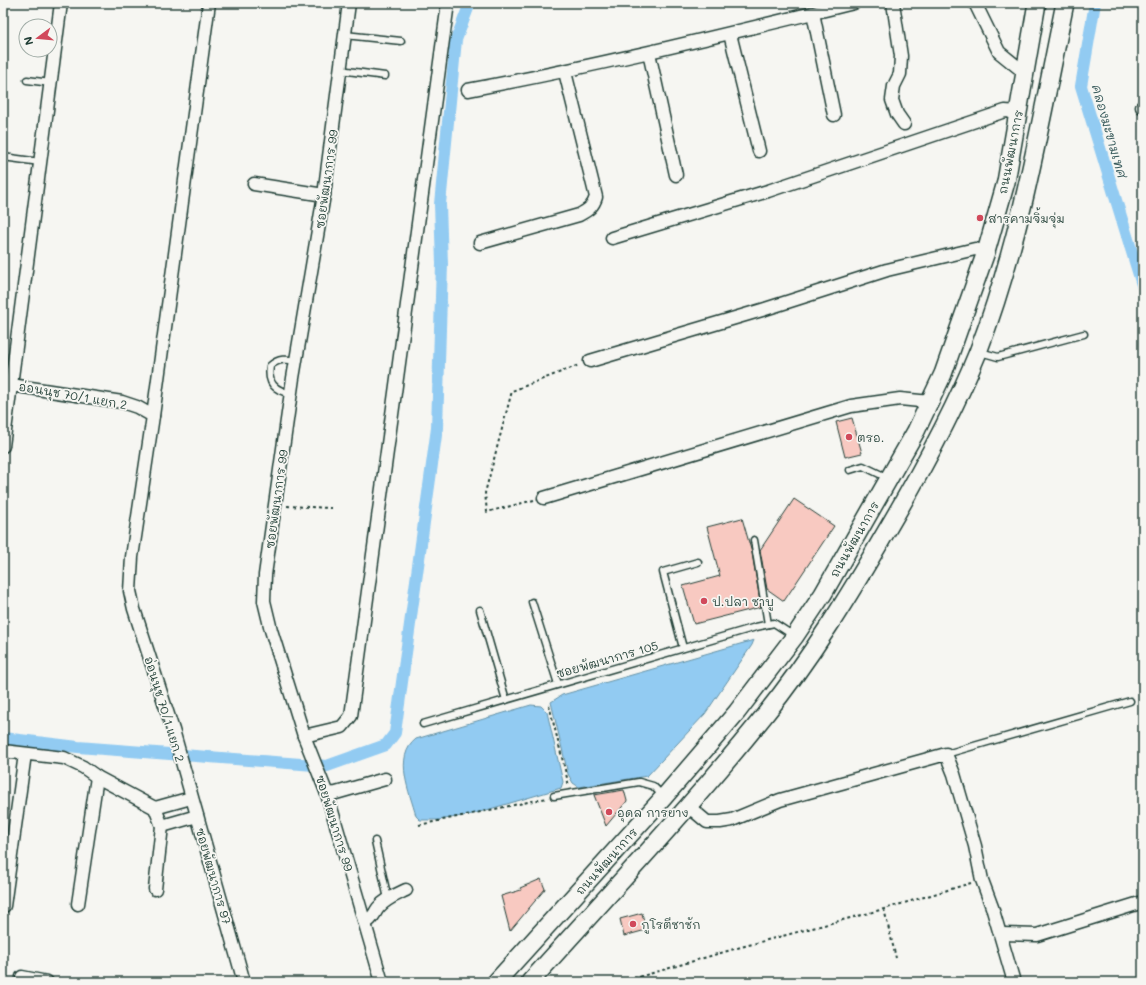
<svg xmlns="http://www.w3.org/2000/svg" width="1146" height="985" viewBox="0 0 1146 985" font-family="Mali,'Playpen Sans Thai',sans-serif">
<rect width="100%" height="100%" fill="#f6f6f2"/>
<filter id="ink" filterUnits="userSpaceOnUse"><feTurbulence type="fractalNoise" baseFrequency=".025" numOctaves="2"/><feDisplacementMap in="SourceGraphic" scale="8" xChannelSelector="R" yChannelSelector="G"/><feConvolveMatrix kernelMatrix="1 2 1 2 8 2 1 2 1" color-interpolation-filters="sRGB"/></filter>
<g filter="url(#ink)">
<!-- water -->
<g fill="#92cbf2" stroke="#6492a6">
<path d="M754 640 752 645 705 714 647 776 579 787 573 783 568 774 551 702 562 695Z"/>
<path d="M531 705 541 706 547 712 563 782 561 788 473 814 439 820H420L416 816C410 793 393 757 416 739Z"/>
</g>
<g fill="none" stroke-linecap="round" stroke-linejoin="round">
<!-- canal -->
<g stroke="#92cbf2" stroke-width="12">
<path d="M1095 3 1081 86 1143 288"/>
<path d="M3 738 78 747 327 766 386 745 395 733 437 428 442 264 440 204 456 40 470 3"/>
</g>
</g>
<!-- building -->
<g fill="#f8c9c1" stroke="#1f3d34">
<path d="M852 418 862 453 845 457 836 422Z"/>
<path d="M794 499 834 526 784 601 767 589 760 550Z"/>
<path d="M742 518 752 553 761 607 694 624 683 586 720 576 707 527Z"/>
<path d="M624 790 627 801 606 826 594 795Z"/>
<path d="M541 879 545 889 510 931 501 896 521 890 520 888Z"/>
<path d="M642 913 646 930 624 936 620 919Z"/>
</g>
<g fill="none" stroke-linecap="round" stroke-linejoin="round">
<!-- lane casing -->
<g stroke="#1f3d34" stroke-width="9">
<g id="lane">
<path d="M345 35 401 41"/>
<path d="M340 70 385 76"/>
<path d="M27 80 51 83"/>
<path d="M3 157 40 162"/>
<path d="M980 352 998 357 1084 334"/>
<path d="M291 394C275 390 267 384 270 366 279 358 286 359 297 361"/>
<path d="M850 470 863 466 888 478"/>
<path d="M754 540 768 624"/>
<path d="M532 602 558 684"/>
<path d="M480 610 506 700"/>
<path d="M683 648 663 572 698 562"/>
<path d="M423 724 756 627 774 623 794 636"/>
<path d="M946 754 1130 701"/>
<path d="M554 796 639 782 653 786 663 796"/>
<path d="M375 841 388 899"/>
</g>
</g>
<!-- street casing -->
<g stroke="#1f3d34" stroke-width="15">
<g id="street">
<path d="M61 3 11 385 122 402 137 407 153 416 132 557 130 591 134 609 173 730 244 982"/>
<path d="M349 3 324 195 293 378 265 575 264 601 271 630 304 736 327 794 382 982"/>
<path d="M893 3 901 56 900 74 894 86 892 100 897 114 904 124"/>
<path d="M975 3 999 52 1025 73"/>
<path d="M813 13 834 115"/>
<path d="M730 34 759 151"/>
<path d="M649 53 676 175"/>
<path d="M468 90C598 66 726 34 854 3"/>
<path d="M1142 107 1143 106"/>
<path d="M254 184 324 195"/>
<path d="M612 238 768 191 1005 111 1018 112"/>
<path d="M480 243 579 215C588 210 593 207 596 197L565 72"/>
<path d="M590 361 762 310 887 270 975 249 986 252"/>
<path d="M153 416 209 3"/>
<path d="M3 446 11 385"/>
<path d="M544 498 851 406 900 399 930 402"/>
<path d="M304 736 342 727 351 716 448 3"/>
<path d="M3 751 64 758 83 767 97 777 155 808 162 826 155 889"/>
<path d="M327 794 336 793 385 779"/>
<path d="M688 806 707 822H720L732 820 780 800 946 754 954 774 975 846 982 880 992 907 1014 982"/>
<path d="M155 808 191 798"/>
<path d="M162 826 197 816"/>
<path d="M78 904 97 777"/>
<path d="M4 906 25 754"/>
<path d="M365 923C373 919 373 915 378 908 385 899 396 895 406 890"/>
<path d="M1001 934 1037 935 1143 902"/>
<path d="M22 977 47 982"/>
</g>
</g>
<!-- secondary casing -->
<g stroke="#1f3d34" stroke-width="20">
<g id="secondary">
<path d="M496 982 664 797 737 712 795 636 823 594 916 431 943 374 986 252 1006 182 1037 3"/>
<path d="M530 982C609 894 690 808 764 716 811 658 850 594 887 530 921 472 953 414 978 352 1021 240 1041 120 1065 3"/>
</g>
</g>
<!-- path -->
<g stroke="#1f3d34" stroke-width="2" stroke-dasharray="3 3" stroke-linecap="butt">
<path d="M534 500 487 512 485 493 512 391 579 365"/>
<path d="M287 506 331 508"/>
<path d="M549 705 569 786"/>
<path d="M419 825 547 798"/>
<path d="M884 909 896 958"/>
<path d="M622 982 741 947 884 909 971 883"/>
</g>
<!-- lane -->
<use href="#lane" stroke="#f6f6f2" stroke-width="6"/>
<!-- street -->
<use href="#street" stroke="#f6f6f2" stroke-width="12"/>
<!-- secondary -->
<use href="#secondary" stroke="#f6f6f2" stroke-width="17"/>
</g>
</g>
<!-- markers -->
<g fill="#d1495b" stroke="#f6f6f2" stroke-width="1.5">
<circle cx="980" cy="218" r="4"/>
<circle cx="849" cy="437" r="4"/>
<circle cx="704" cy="601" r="4"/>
<circle cx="609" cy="812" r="4"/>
<circle cx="633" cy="924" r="4"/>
</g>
<g text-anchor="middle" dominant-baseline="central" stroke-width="3.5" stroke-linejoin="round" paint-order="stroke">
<!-- street labels -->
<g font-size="12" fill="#1f3d34" stroke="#f6f6f2">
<text transform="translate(1010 152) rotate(-79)">ถนนพัฒนาการ</text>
<text transform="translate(326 179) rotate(-82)">ซอยพัฒนาการ 99</text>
<text transform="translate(73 395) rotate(10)">อ่อนนุช 70/1 แยก 2</text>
<text transform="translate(276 499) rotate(-82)">ซอยพัฒนาการ 99</text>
<text transform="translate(854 539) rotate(-60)">ถนนพัฒนาการ</text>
<text transform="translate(607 659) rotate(-16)">ซอยพัฒนาการ 105</text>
<text transform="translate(165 709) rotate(73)">อ่อนนุช 70/1 แยก 2</text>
<text transform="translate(335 823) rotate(73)">ซอยพัฒนาการ 99</text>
<text transform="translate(606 861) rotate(-48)">ถนนพัฒนาการ</text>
<text transform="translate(214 876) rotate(74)">ซอยพัฒนาการ 97</text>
</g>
<!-- poi labels -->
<g font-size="12" fill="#1f3d34" stroke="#f6f6f2" text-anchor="start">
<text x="988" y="218">สารคามจิ้มจุ่ม</text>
<text x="857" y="437">ตรอ.</text>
<text x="712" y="601">ป.ปลา ชาบู</text>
<text x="617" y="812">อุดล การยาง</text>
<text x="641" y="924">กูโรตีชาชัก</text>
</g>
<!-- water labels -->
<g font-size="13" font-style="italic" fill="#36595a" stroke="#f6f6f2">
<text transform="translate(1110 131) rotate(74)">คลองมะขามเทศ</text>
</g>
</g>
<!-- margin -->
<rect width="1146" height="985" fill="none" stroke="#f6f6f2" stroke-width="16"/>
<rect x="8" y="8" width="1130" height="969" fill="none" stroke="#1f3d34" stroke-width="1.5" filter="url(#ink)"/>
<!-- north arrow -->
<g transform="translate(38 38) rotate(254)"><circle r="19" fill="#f6f6f2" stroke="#a0aca6"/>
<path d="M0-3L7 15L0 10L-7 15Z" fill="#d1495b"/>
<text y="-6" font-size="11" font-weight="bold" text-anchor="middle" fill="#1f3d34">N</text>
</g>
</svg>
